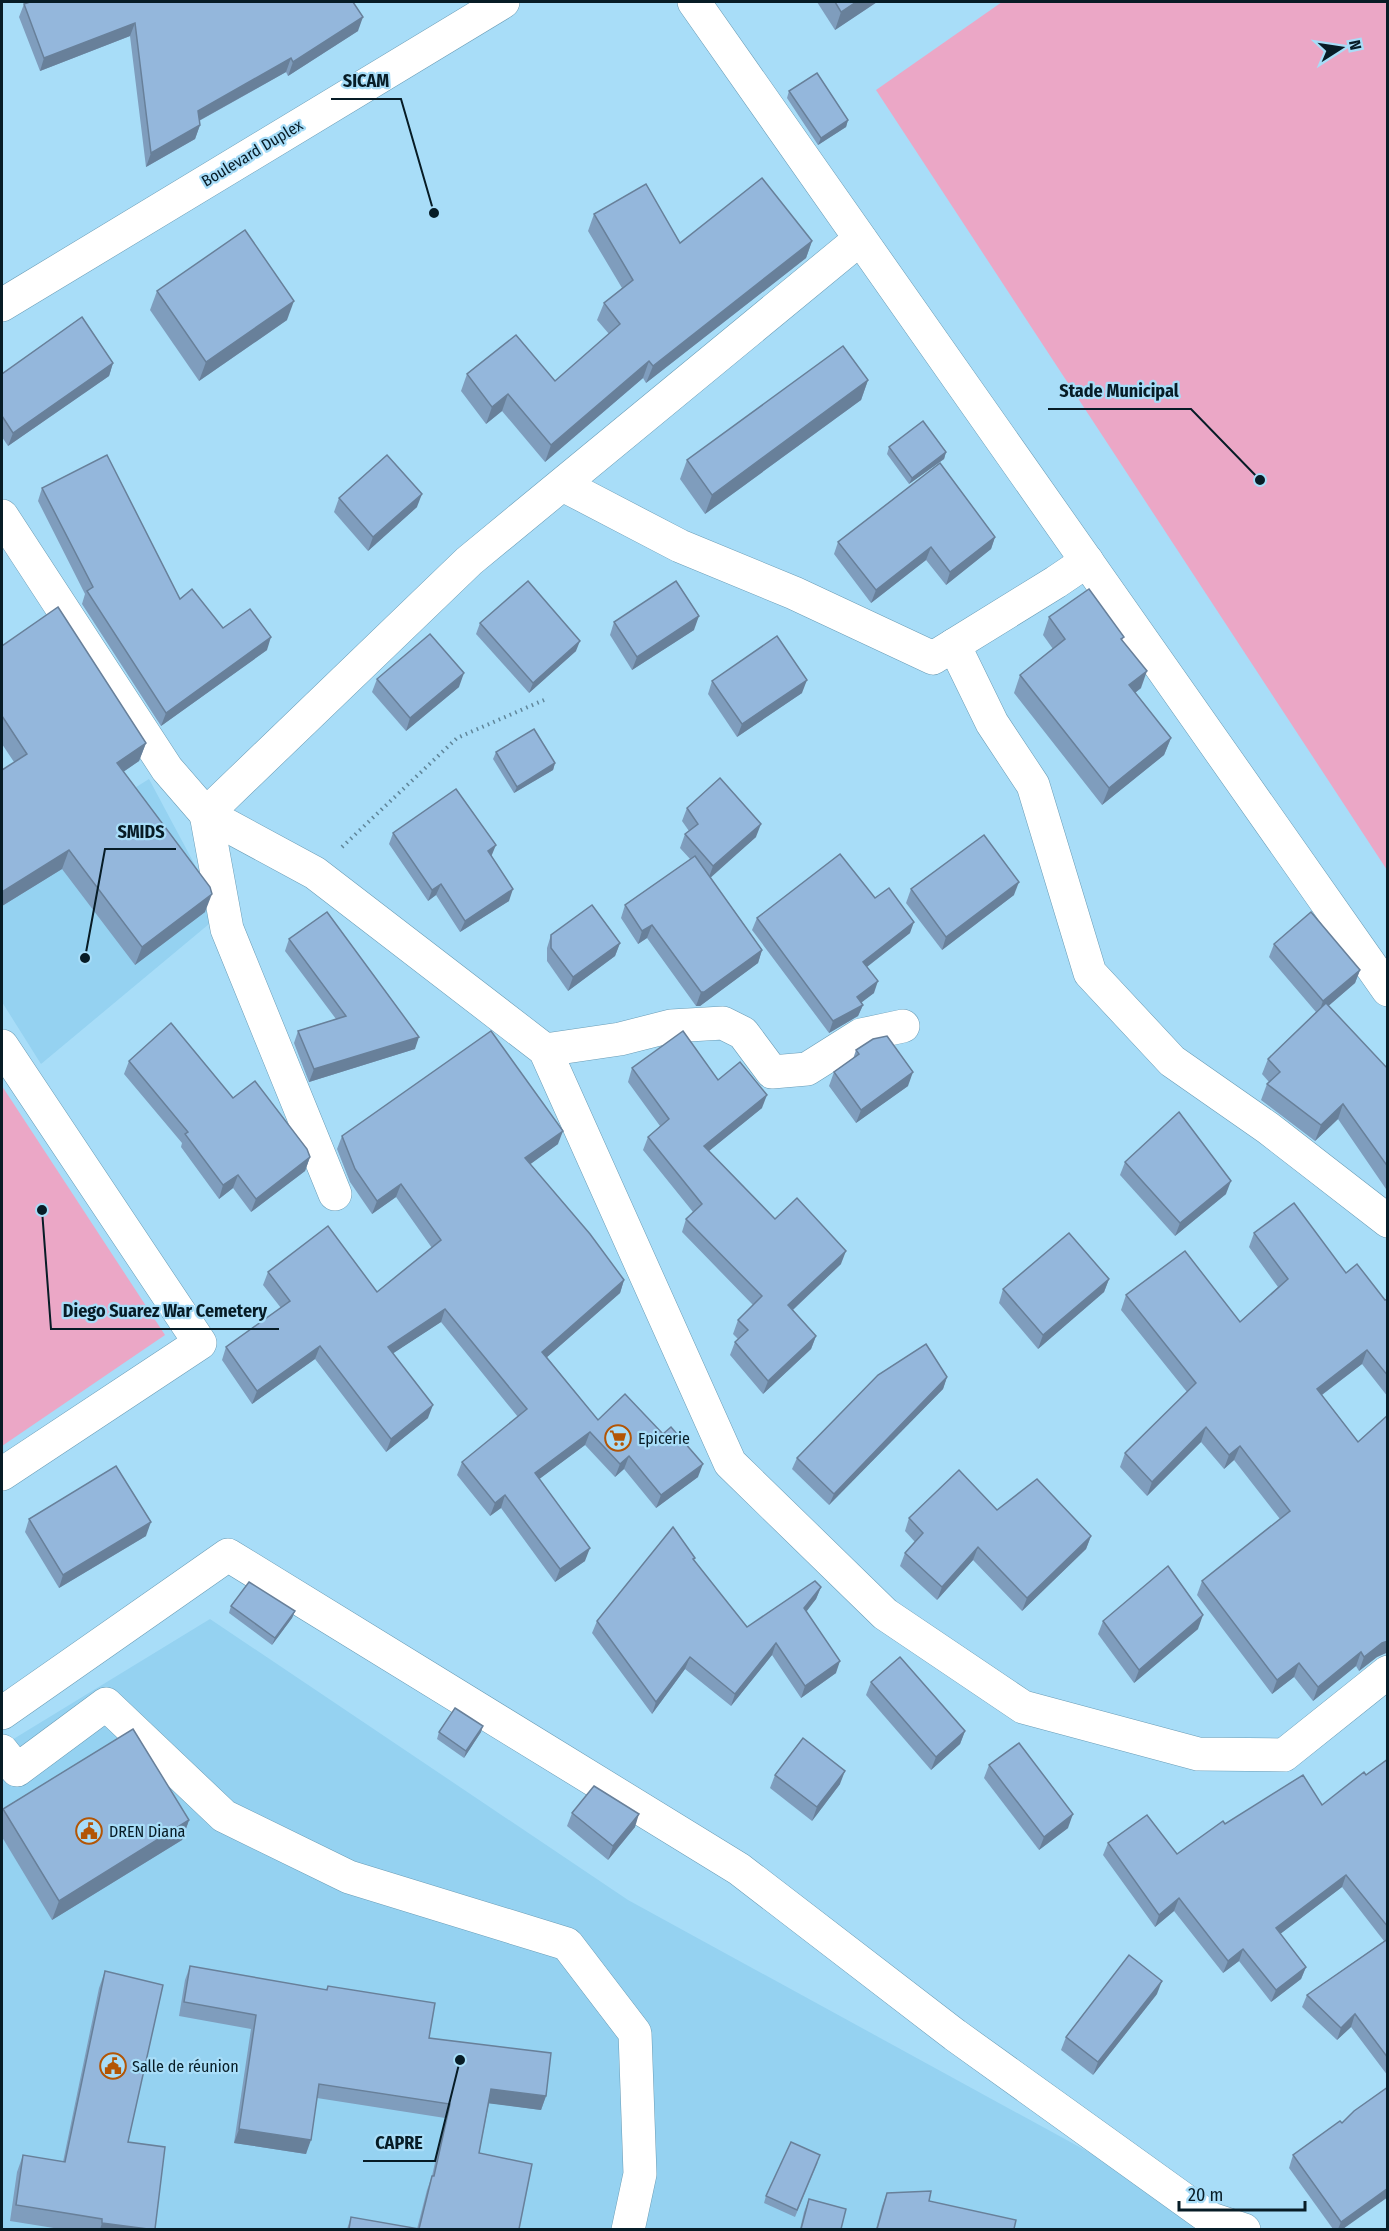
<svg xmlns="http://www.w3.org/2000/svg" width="1389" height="2231" viewBox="0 0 1389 2231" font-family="'Fira Sans Condensed',sans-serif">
<rect width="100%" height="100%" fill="#a8ddf8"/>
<!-- built -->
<g fill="#95d2f1">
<path d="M149 779 221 914 41 1064 2 1002V808L36 850Z"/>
<path d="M210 1619 628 1900 1211 2219 1187 2230H2V1746Z"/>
</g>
<!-- green -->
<g fill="#eba7c6">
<path d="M1002 2H1387V870L876 90Z"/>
<path d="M2 1086 165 1335 2 1446Z"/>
</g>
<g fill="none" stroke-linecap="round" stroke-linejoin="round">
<!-- minor casing -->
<g stroke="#699cb6" stroke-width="34">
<g id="minor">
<path d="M694 2 1388 990"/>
<path d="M563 485 680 546 794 593 933 658 1056 582 1087 561"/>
<path d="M2 516 167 769 206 814 315 873 545 1050 730 1463 885 1614 1023 1707 1198 1754 1284 1755 1388 1672"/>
<path d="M954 645 992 723 1033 785 1090 973 1172 1061 1268 1128 1388 1221"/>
<path d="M2 1046 200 1343 2 1474"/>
<path d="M545 1050 620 1039 671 1026 723 1023 743 1033 772 1072 807 1069 861 1035 903 1026"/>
<path d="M335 1194 227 929 206 814 469 561 860 239"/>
<path d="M2 1713 228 1555 739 1869 955 2035 1211 2219 1244 2230"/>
<path d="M2 1751 17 1770 106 1704 224 1816 349 1877 567 1944 635 2033 640 2174 628 2230"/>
</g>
</g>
<!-- secondary casing -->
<g stroke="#699cb6" stroke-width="34">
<path id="secondary" d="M2 305 503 2"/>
</g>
<!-- path -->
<path stroke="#60869a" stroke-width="4" stroke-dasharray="1.5 4.5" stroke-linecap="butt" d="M342 847 457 738 544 700"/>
<!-- minor -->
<use href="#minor" stroke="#fff" stroke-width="33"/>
<!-- secondary -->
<use href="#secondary" stroke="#fff" stroke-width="33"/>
</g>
<!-- wall -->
<g fill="#7f9dbd">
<path d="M817 2H877L835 30Z"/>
<path d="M24 4 358 31 288 76 286 72 199 121 200 125 195 139 146 167 130 36 40 71 19 17Z"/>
<path d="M789 91 848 120 846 127 818 145 787 98Z"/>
<path d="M594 214 680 243 812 241 806 258 646 383 643 378 545 462 502 411 486 424 461 391 467 374 555 381 609 334 597 320 604 303 622 288 588 231Z"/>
<path d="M157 291 287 320 199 381 150 310Z"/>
<path d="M113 363 109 376 8 446 2 437V374Z"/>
<path d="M868 380 861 400 705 514 680 479 687 460Z"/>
<path d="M889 447 946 452 944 459 909 484 887 454Z"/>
<path d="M42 488 180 599 223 628 267 650 161 726 82 604 85 594 38 501Z"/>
<path d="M339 498 417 507 368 551 334 512Z"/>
<path d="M995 537 991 549 946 585 926 560 871 603 834 554 838 542Z"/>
<path d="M1049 617 1124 637 1122 640 1141 688 1135 693 1171 738 1164 755 1102 805 1014 693 1020 675 1053 649 1043 635Z"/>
<path d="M614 622 694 630 632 670 610 635Z"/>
<path d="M480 623 576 651 529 693 476 634Z"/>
<path d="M2 646 146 743 139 761 123 772 205 912 135 965 62 869 2 906V770L14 762 2 744Z"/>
<path d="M377 679 459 687 406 731 372 692Z"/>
<path d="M712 681 802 693 737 737 708 694Z"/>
<path d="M496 752 555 763 553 770 514 793 493 759Z"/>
<path d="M687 808 756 837 710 877 762 950 758 963 700 1006H696L647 938 638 944 621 918 625 905 691 860 680 848 685 834 689 831 682 821Z"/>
<path d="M393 833 492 857 509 901 460 932 436 895 428 901 389 844Z"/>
<path d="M911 889 1014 895 942 950 906 903Z"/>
<path d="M875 898 910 933 867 967 874 993 861 1002 863 1005 858 1016 829 1033 752 930 757 918Z"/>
<path d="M551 935 620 943 615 956 568 991 547 961V948Z"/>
<path d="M289 939 415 1049 309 1082 294 1043 298 1031 336 1019 285 951Z"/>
<path d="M1274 944 1360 970 1355 983 1328 1006 1388 1069V1187L1386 1189 1338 1119 1315 1141 1261 1100 1267 1084 1269 1082 1262 1074 1268 1059 1316 1012 1269 957Z"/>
<path d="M856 1050 908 1086 856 1123 829 1086 834 1072 853 1059Z"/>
<path d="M129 1061 233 1098 310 1157 305 1171 251 1212 233 1188 219 1199 181 1147 182 1143 124 1074Z"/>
<path d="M632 1068 718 1080 762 1108 709 1151 775 1219 841 1264 793 1310 816 1336 811 1349 763 1394 730 1355 735 1342 738 1339 733 1334 738 1320 753 1305 682 1232 686 1219 693 1212 643 1150 648 1137 660 1126 628 1082Z"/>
<path d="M342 1136 558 1144 530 1164 624 1280 620 1293 547 1357 598 1420 698 1477 656 1508 624 1469 615 1477 585 1445 539 1479 585 1561 555 1582 501 1508 490 1516 457 1475 462 1462 518 1417 441 1322 393 1353 428 1418 386 1452 315 1359 252 1404 222 1360 226 1347 281 1308 263 1285 268 1272 377 1292 432 1248 396 1197 372 1214 350 1182 337 1149Z"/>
<path d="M1125 1162 1226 1194 1175 1236 1120 1175Z"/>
<path d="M1254 1233 1346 1273 1385 1300 1388 1299V1397L1362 1364 1322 1395 1358 1442 1388 1415V1654L1386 1653 1377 1657 1359 1671 1356 1666 1313 1701 1294 1677 1272 1694 1197 1595 1202 1581 1280 1519 1234 1460 1224 1469 1201 1442 1147 1496 1120 1467 1125 1453 1187 1392 1121 1310 1126 1295 1240 1322 1278 1287 1249 1247Z"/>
<path d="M1109 1279 1104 1292 1038 1349 999 1303 1003 1289Z"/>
<path d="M947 1377 943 1389 829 1505 792 1469 797 1458Z"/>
<path d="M997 1510 1091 1536 1086 1549 1022 1611 973 1560 937 1600 900 1566 905 1553 915 1542 905 1531 909 1518Z"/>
<path d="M29 1519 146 1536 59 1588 25 1532Z"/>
<path d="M695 1558 694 1560 747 1627 821 1587 816 1599 806 1611 836 1673 801 1698 772 1655 731 1706 685 1669 652 1714 592 1633 597 1621Z"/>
<path d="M231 1606 295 1611 292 1618 272 1645 229 1613Z"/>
<path d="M1103 1621 1198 1629 1134 1683 1098 1634Z"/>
<path d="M871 1682 965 1731 960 1744 931 1770 866 1695Z"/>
<path d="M439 1732H481L464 1758 437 1739Z"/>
<path d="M1388 1759V2076L1351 2027 1337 2040 1302 2007 1307 1995 1384 1941 1342 1887 1280 1934 1306 1967 1301 1979 1271 2002 1239 1961 1223 1973 1174 1911 1155 1927 1103 1855 1108 1843 1177 1854 1225 1824 1322 1805Z"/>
<path d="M989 1765 1068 1828 1039 1850 984 1778Z"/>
<path d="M775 1775 840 1784 812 1821 770 1788Z"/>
<path d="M3 1809 189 1820 182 1840 52 1920 2 1837V1815Z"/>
<path d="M572 1813 635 1827 608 1860 567 1826Z"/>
<path d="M190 1966 326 1990 328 1986 546 2096 541 2110 489 2103 479 2153 519 2229H347L351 2217 417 2229 427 2190 432 2176 445 2118 317 2098 306 2154 234 2143 251 2029 179 2016 185 1980Z"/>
<path d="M105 1971 128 2142 155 2229H60L10 2221 17 2172 23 2155 63 2162 99 1988Z"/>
<path d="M1157 1994 1093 2075 1061 2050 1066 2037Z"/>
<path d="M1342 2123 1343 2229H1333L1289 2168 1293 2155Z"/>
<path d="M818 2162 795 2217 764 2203 766 2196Z"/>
<path d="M887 2193 1014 2229H876L882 2206Z"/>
<path d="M809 2199 841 2229H800L804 2212Z"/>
</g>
<!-- shaded-wall -->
<g fill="#68809a">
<path d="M856 2H877L835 30 841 12Z"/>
<path d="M363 17 358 31 288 76 293 62Z"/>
<path d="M135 23 130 36 40 71 44 58Z"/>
<path d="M291 58 286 72 193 124 198 111Z"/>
<path d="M848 120 846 127 818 145 821 138Z"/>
<path d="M200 125 195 139 146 167 151 153Z"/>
<path d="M812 241 806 258 646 383 653 366Z"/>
<path d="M294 301 287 320 199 381 206 362Z"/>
<path d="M649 361 643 378 545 462 551 445Z"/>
<path d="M113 363 109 376 8 446 13 433Z"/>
<path d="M868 380 861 400 705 514 712 495Z"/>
<path d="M508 394 502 411 486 424 492 407Z"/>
<path d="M946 452 944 459 909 484 912 478Z"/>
<path d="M422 494 417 507 368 551 373 537Z"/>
<path d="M995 537 991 549 946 585 950 572Z"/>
<path d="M931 547 926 560 871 603 876 590Z"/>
<path d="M699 616 694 630 632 670 637 657Z"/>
<path d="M271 637 267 650 161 726 166 713Z"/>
<path d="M580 641 576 651 529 693 533 683Z"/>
<path d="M1147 671 1141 688 1122 703 1129 685Z"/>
<path d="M464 673 459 687 406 731 410 718Z"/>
<path d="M807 680 802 693 737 737 742 724Z"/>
<path d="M1171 738 1164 755 1102 805 1109 788Z"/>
<path d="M146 743 139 761 110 781 117 763Z"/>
<path d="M555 763 553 770 514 793 517 787Z"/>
<path d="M761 824 756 837 708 880 713 866Z"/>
<path d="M496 845 491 857 488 851Z"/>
<path d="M69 850 62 869 2 906V892Z"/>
<path d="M1019 882 1014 895 942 950 946 937Z"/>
<path d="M441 884 436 895 428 901 432 890Z"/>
<path d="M513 889 509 901 460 932 465 921Z"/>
<path d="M212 894 205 912 135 965 142 947Z"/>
<path d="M914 922 910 933 859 973 863 962Z"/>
<path d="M652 925 647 938 638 944 642 931Z"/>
<path d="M620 943 615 956 568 991 573 977Z"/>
<path d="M762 950 758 963 700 1006H696L701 992Z"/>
<path d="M1360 970 1355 983 1318 1015 1323 1001Z"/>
<path d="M878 981 874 993 853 1009 857 997Z"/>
<path d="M863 1005 858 1016 829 1033 833 1021Z"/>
<path d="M419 1037 415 1049 309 1082 314 1069Z"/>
<path d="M913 1072 908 1086 856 1123 861 1110Z"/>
<path d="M767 1095 762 1108 699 1159 704 1146Z"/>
<path d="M1343 1104 1338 1119 1315 1141 1321 1125Z"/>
<path d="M563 1131 558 1144 521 1171 525 1158Z"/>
<path d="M310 1157 305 1171 251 1212 256 1199Z"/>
<path d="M238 1175 233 1188 219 1199 223 1185Z"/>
<path d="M1231 1181 1226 1194 1175 1236 1180 1223Z"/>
<path d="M401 1184 396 1197 372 1214 377 1201Z"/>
<path d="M846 1251 841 1264 784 1318 788 1305Z"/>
<path d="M1109 1279 1104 1292 1038 1349 1043 1335Z"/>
<path d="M624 1280 620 1293 538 1365 542 1352Z"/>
<path d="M445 1309 441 1322 383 1360 388 1347Z"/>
<path d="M816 1336 811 1349 763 1394 768 1381Z"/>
<path d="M320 1346 315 1359 252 1404 257 1391Z"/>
<path d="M1367 1350 1362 1364 1311 1403 1317 1389Z"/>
<path d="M947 1377 943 1389 829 1505 834 1494Z"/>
<path d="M433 1405 428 1418 386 1452 391 1439Z"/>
<path d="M1206 1427 1201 1442 1147 1496 1152 1482Z"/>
<path d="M590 1432 585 1445 530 1486 535 1473Z"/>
<path d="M1240 1446 1234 1460 1224 1469 1229 1455Z"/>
<path d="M629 1456 624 1469 615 1477 620 1464Z"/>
<path d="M703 1464 698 1477 656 1508 661 1495Z"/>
<path d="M505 1495 501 1508 490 1516 495 1503Z"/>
<path d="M151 1522 146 1536 59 1588 63 1575Z"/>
<path d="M1091 1536 1086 1549 1022 1611 1027 1598Z"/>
<path d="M978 1547 973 1560 937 1600 942 1587Z"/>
<path d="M590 1548 585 1561 555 1582 560 1569Z"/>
<path d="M821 1587 816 1599 800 1620 804 1608Z"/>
<path d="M295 1611 292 1618 272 1645 275 1638Z"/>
<path d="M1203 1615 1198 1629 1134 1683 1139 1670Z"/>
<path d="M1388 1641V1649L1386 1653 1377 1657 1359 1671 1364 1657 1382 1643Z"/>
<path d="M776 1643 772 1655 731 1706 735 1694Z"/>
<path d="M1361 1652 1356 1666 1313 1701 1318 1687Z"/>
<path d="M690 1657 685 1669 652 1714 656 1702Z"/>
<path d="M840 1661 836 1673 801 1698 805 1686Z"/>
<path d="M1299 1663 1294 1677 1272 1694 1277 1680Z"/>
<path d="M483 1726 481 1732 464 1758 466 1751Z"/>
<path d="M965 1731 960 1744 931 1770 936 1757Z"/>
<path d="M845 1771 840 1784 812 1821 817 1807Z"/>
<path d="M639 1814 635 1827 608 1860 613 1846Z"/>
<path d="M1073 1814 1068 1828 1039 1850 1044 1837Z"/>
<path d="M189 1820 182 1840 52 1920 59 1901Z"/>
<path d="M1346 1875 1342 1887 1271 1941 1276 1928Z"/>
<path d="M1179 1898 1174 1911 1155 1927 1159 1915Z"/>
<path d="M1243 1949 1239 1961 1223 1973 1228 1961Z"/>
<path d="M1306 1967 1301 1979 1271 2002 1276 1990Z"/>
<path d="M1162 1981 1157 1994 1093 2075 1098 2062Z"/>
<path d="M1355 2014 1351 2027 1337 2040 1341 2028Z"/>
<path d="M491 2089 546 2096 541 2110 486 2103Z"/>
<path d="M239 2129 311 2140 306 2154 234 2143Z"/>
<path d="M1388 2188V2197L1343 2229H1338L1341 2222Z"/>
<path d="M102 2223 148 2229H100Z"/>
</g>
<!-- building -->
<g fill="#94b7dc" stroke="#68809a" stroke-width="1.5">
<path d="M30 2H353L363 17 293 62 291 58 198 111 200 125 151 153 135 23 44 58 24 4Z"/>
<path d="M835 2H856L841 12Z"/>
<path d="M817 73 848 120 821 138 789 91Z"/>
<path d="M762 178 812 241 653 366 649 361 551 445 508 394 492 407 467 374 516 335 555 381 620 324 604 303 633 280 594 214 646 184 680 243Z"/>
<path d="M245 230 294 301 206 362 157 291Z"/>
<path d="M82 317 113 363 13 433 2 416V374Z"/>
<path d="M843 346 868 380 712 495 687 460Z"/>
<path d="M923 421 946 452 912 478 889 447Z"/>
<path d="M107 455 180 599 192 589 223 628 250 609 271 637 166 713 87 591 93 587 42 488Z"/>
<path d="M387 455 422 494 373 537 339 498Z"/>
<path d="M940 463 995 537 950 572 931 547 876 590 838 542Z"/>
<path d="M528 581 580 641 533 683 480 623Z"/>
<path d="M676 581 699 616 637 657 614 622Z"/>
<path d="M1089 589 1124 637 1121 639 1147 671 1129 685 1171 738 1109 788 1020 675 1065 639 1049 617Z"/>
<path d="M58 607 146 743 117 763 210 887 212 894 142 947 69 850 2 892V770L27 754 2 716V646Z"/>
<path d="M430 634 464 673 410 718 377 679Z"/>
<path d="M777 636 807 680 742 724 712 681Z"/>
<path d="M534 729 555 763 517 787 496 752Z"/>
<path d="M720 778 761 824 713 866 685 834 698 824 687 808Z"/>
<path d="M456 789 496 845 488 851 513 889 465 921 441 884 432 890 393 833Z"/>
<path d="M984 835 1019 882 946 937 911 889Z"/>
<path d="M840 854 875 898 889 888 914 922 863 962 878 981 857 997 863 1005 833 1021 757 918Z"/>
<path d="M695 856 762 950 704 992H701L652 925 642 931 625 905Z"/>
<path d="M592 905 620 943 573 977 551 948V935Z"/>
<path d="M327 912 419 1037 314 1069 298 1031 346 1016 289 939Z"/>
<path d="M1311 912 1360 970 1323 1001 1274 944Z"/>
<path d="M1326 1003 1388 1069V1167L1343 1104 1321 1125 1267 1084 1280 1072 1268 1059Z"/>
<path d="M171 1023 233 1098 255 1081 307 1149 310 1157 256 1199 238 1175 223 1185 185 1134 188 1132 129 1061Z"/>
<path d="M491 1031 563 1131 525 1158 590 1234 624 1280 542 1352 598 1420 625 1394 663 1434 671 1427 703 1464 661 1495 629 1456 620 1464 590 1432 535 1473 590 1548 560 1569 505 1495 495 1503 462 1462 527 1409 445 1309 388 1347 433 1405 391 1439 320 1346 257 1391 226 1347 290 1301 268 1272 328 1226 377 1292 441 1240 401 1184 377 1201 355 1169 342 1136Z"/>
<path d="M683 1031 718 1080 740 1062 767 1095 704 1146 775 1219 797 1198 846 1251 788 1305 816 1336 768 1381 735 1342 748 1330 738 1320 762 1296 686 1219 702 1204 648 1137 669 1119 632 1068Z"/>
<path d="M887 1036 913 1072 861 1110 834 1072 859 1054 856 1050 873 1039Z"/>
<path d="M1179 1112 1231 1181 1180 1223 1125 1162Z"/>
<path d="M1294 1203 1346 1273 1357 1264 1385 1300 1388 1299V1376L1367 1350 1317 1389 1358 1442 1388 1415V1641L1382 1643 1364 1657 1361 1652 1318 1687 1299 1663 1277 1680 1202 1581 1290 1511 1240 1446 1229 1455 1206 1427 1152 1482 1125 1453 1196 1383 1126 1295 1185 1251 1240 1322 1288 1279 1254 1233Z"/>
<path d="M1069 1233 1109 1279 1043 1335 1003 1289Z"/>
<path d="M926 1344 947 1377 834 1494 797 1458 878 1375Z"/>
<path d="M116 1466 151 1522 63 1575 29 1519Z"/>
<path d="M959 1470 997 1510 1037 1479 1091 1536 1027 1598 978 1547 942 1587 905 1553 923 1533 909 1518Z"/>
<path d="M673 1527 695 1558 693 1559 747 1627 815 1581 821 1587 804 1608 840 1661 805 1686 776 1643 735 1694 690 1657 656 1702 597 1621Z"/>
<path d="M1168 1566 1203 1615 1139 1670 1103 1621Z"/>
<path d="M249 1582 295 1611 275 1638 231 1606Z"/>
<path d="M900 1657 965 1731 936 1757 871 1682Z"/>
<path d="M455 1708 483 1726 466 1751 439 1732Z"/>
<path d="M133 1729 189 1820 59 1901 3 1809Z"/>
<path d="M803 1738 845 1771 817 1807 775 1775Z"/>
<path d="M1019 1743 1073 1814 1044 1837 989 1765Z"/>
<path d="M1388 1759V1927L1346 1875 1276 1928 1306 1967 1276 1990 1243 1949 1228 1961 1179 1898 1159 1915 1108 1843 1147 1815 1177 1854 1223 1821 1225 1824 1303 1775 1322 1805 1364 1772 1366 1775Z"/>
<path d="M594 1786 639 1814 613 1846 572 1813Z"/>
<path d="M1388 1939V2058L1355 2014 1341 2028 1307 1995Z"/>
<path d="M1129 1955 1162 1981 1098 2062 1066 2037Z"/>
<path d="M190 1966 327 1990 328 1986 435 2003 429 2038 551 2053 546 2096 491 2089 479 2153 532 2164 519 2229H349L351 2217 419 2229 432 2176H434L450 2104 319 2084 311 2140 239 2129 256 2015 184 2002Z"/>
<path d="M105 1971 163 1985 128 2142 165 2147 155 2229H148L102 2223V2219L16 2205 23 2155 65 2162Z"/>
<path d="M1388 2087V2188L1341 2222 1293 2155 1340 2121 1342 2123 1354 2111Z"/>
<path d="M791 2142 820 2155 797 2210 766 2196Z"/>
<path d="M931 2191 929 2201 1016 2220 1014 2229H877L887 2193Z"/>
<path d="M809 2199 846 2209 841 2229H801Z"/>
</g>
<!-- icons -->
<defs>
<g id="supermarket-ring" transform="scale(1.35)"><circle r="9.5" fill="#a8ddf8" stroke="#b35505" stroke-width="1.5"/><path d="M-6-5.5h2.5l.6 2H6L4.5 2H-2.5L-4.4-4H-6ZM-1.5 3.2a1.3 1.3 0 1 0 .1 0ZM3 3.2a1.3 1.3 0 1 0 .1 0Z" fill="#b35505"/></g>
<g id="civic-ring" transform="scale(1.35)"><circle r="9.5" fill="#a8ddf8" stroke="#b35505" stroke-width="1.5"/><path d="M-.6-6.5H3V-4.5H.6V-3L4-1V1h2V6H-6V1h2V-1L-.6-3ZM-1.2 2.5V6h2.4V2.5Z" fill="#b35505"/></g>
</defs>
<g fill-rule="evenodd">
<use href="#supermarket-ring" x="618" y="1438"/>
<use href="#civic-ring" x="89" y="1831"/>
<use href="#civic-ring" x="113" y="2066"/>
</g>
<g text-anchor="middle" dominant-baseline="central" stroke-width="4.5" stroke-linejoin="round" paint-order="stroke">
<!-- street labels -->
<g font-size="16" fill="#071c26" stroke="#a8ddf8">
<text transform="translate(252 153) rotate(-31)">Boulevard Duplex</text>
</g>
<!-- poi labels -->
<g font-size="16" fill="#071c26" stroke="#a8ddf8" text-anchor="start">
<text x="638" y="1438">Epicerie</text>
<text x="109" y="1831">DREN Diana</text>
<text x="132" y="2066">Salle de réunion</text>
</g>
</g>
<!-- callouts -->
<path fill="none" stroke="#071c26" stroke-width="2" d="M434 213L401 99H331M1260 480L1191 409H1048M85 958L105 849H176M42 1210L51 1329H279M460 2060L435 2161H363"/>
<g fill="#071c26" stroke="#a8ddf8" stroke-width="2">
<circle cx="434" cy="213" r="6"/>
<circle cx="1260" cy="480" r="6"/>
<circle cx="85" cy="958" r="6"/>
<circle cx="42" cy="1210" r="6"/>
<circle cx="460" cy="2060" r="6"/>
</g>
<g font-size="18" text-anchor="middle" font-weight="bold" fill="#071c26" stroke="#a8ddf8" stroke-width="4.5" stroke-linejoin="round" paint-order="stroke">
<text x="366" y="87">SICAM</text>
<text x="1119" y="397">Stade Municipal</text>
<text x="141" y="838">SMIDS</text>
<text x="165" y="1317">Diego Suarez War Cemetery</text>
<text x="399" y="2149">CAPRE</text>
</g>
<!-- border -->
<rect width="1389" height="2231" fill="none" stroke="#071c26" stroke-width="6"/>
<!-- north arrow -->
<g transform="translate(1341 48) rotate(78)" stroke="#a8ddf8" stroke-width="4.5" paint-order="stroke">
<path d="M0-4.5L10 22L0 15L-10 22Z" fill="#071c26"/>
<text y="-9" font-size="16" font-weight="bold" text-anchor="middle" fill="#071c26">N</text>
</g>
<!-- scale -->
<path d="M1179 2201v9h126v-9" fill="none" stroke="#071c26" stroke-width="3"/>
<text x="1188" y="2201" font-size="18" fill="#071c26" stroke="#a8ddf8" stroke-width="4.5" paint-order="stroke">20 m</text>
</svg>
